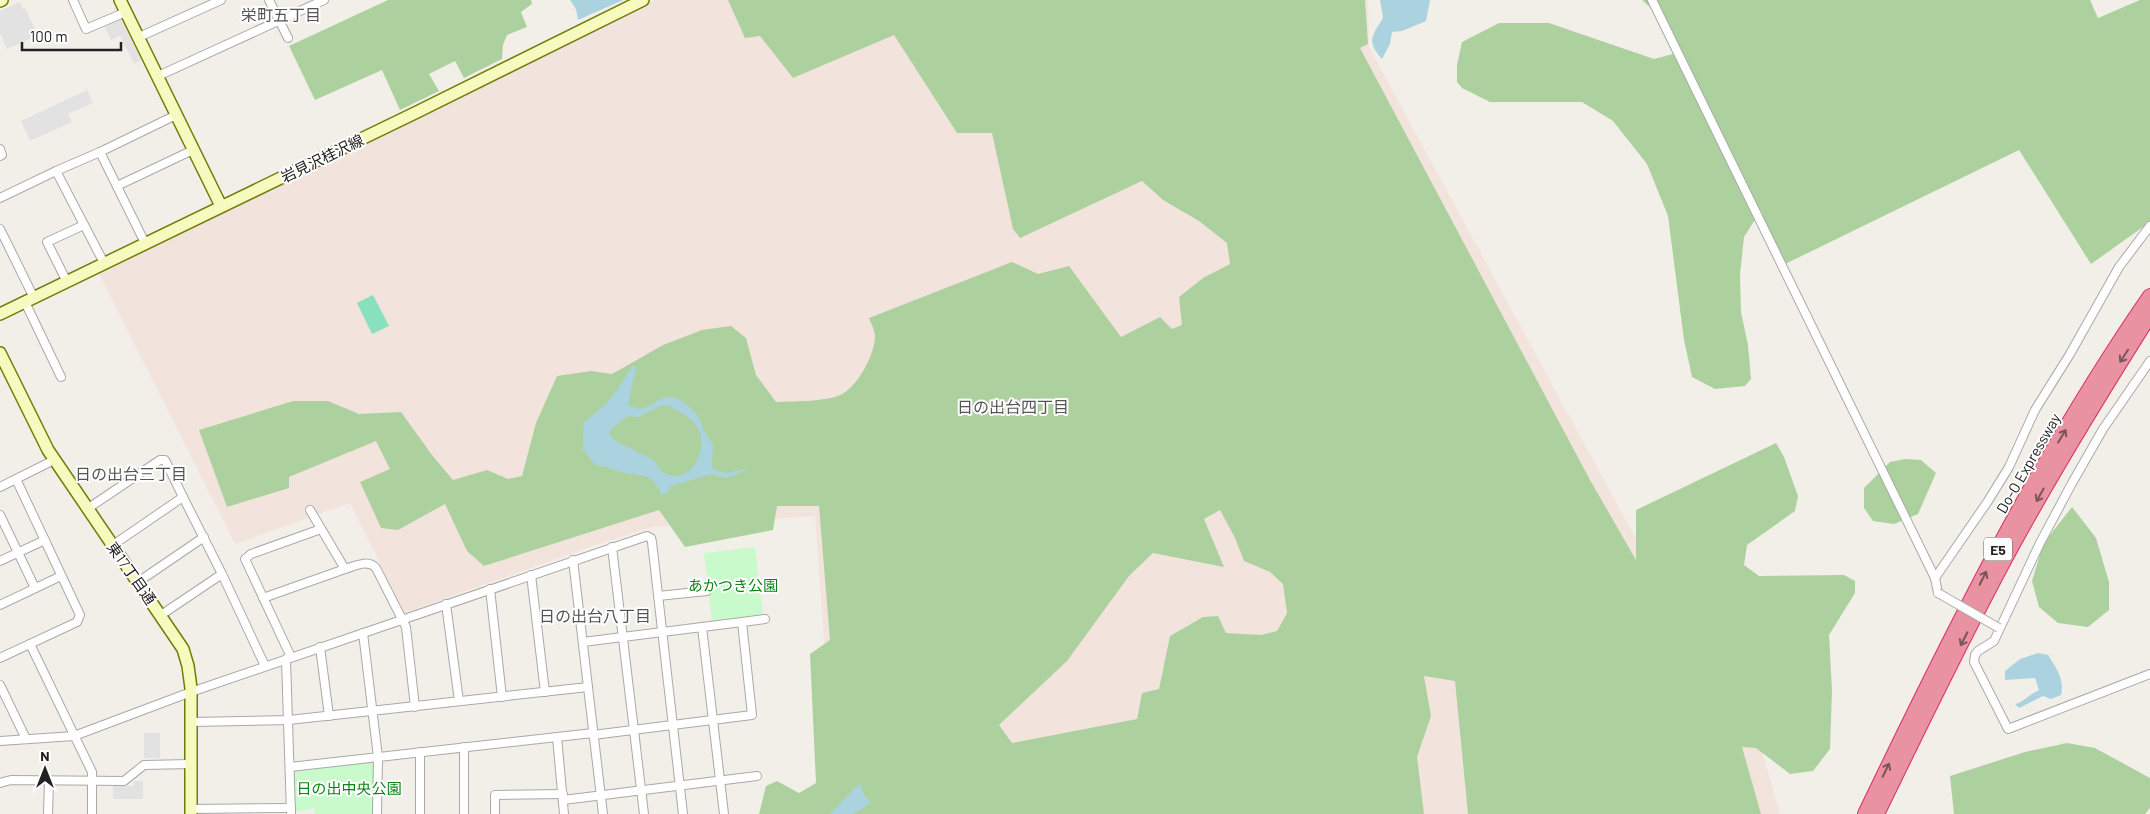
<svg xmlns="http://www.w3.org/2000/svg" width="2150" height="814" viewBox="0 0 2150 814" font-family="Barlow,'Noto Sans JP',sans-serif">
<rect width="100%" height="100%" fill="#f2efe9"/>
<!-- military -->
<path fill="#f3e3dd" d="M655 0H1368L1369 47 1683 626 1729 637 1780 814H826L827 679 815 516 652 527 590 547 405 613 350 503 235 544 99 273Z"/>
<!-- forest -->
<g fill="#add19e" fill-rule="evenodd">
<path d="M388 0H531L532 4 521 12 527 27 507 35 503 45 502 59 464 78 455 61 429 74 439 91 400 110 382 70 315 100 289 46Z"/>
<path d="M728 0H1365L1368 44 1360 48 1590 480 1636 560V510L1776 443 1784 457 1798 496 1795 511 1747 545 1744 565 1759 576 1844 575 1855 581V593L1829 635 1832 691 1830 749 1813 771 1790 774 1756 748 1742 747 1761 814H1468L1455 681 1424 676 1431 716 1417 757 1424 814H759L766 786 777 781 799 793 816 783 810 654 830 640 819 506H777L773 530 685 547 659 510 484 566 467 551 445 504 398 530 381 528 360 482 390 469 376 441 289 477V488L227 507 199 430 293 401H328L359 414 401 412 432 455 453 480 487 470 508 479 522 476 536 423 557 376 591 371 612 374 663 345 702 330 731 326 746 338 756 375 776 402C796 401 819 402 838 396 856 390 875 355 875 336 875 330 871 324 869 318L1012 262 1038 274 1069 266 1121 337 1160 317 1172 329 1182 325 1179 297 1203 278 1230 264 1227 243 1199 221 1163 200 1142 181 1020 238 1013 229 992 133H957L894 35 793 78 760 36 745 38ZM1220 510 1235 538 1244 561 1270 572 1283 584 1287 613 1277 631 1261 635 1226 633 1218 616 1203 617 1170 636 1159 689 1142 693 1137 719 1012 743 999 725 1067 661 1129 576 1153 553 1224 567 1204 519Z"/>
<path d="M1642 0H2090L2098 18 2140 0H2150V222L2091 264 2019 150 1779 267 1761 210 1744 237 1740 274 1741 312 1748 345 1751 379 1745 386 1715 389 1692 377 1684 340 1668 216 1647 164 1613 121 1582 102H1490L1462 88 1457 82V65L1462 42 1499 23H1549L1654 59 1673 54 1674 50 1667 23Z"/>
<path d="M1905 459 1921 460 1936 473 1918 514 1894 524 1873 521 1864 508V488L1890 462Z"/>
<path d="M2072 507 2096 538 2109 582V610L2088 627 2058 623 2039 607 2032 581 2043 544Z"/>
<path d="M2067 743 2095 748 2150 778V808L2145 814H1954L1950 776 2025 752Z"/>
</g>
<!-- park -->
<g fill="#c8facc">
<path d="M755 547 763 616 712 622 704 553Z"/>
<path d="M376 759V814H315V808L294 812 292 769Z"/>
</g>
<!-- pitch -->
<path fill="#88e0be" d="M373 295 389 326 372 334 357 303Z"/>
<!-- parking -->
<g fill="#e2e2e2">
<path d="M20 2 23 9 25 8 38 35 7 49 0 33V11Z"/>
<path d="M121 19 141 60 134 64 120 36 111 40 105 27Z"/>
<path d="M87 90 93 103 68 114 72 122 30 141 21 121Z"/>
<rect x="144" y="733" width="16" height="25"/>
<path d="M134 781H143V799H113V786H133Z"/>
</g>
<!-- water -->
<g fill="#aad3df" fill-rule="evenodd">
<path d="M570 0H623L578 20 576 9Z"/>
<path d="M1380 0H1430L1426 21 1402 31 1392 32 1390 44 1382 59C1366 41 1372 36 1383 18Z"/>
<path d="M632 366 636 367 628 404C647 418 654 396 671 397 680 398 692 408 697 415 701 421 703 430 707 436 708 438 711 440 712 442 715 449 710 459 713 469L724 473 747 469 734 476 724 478 712 474 671 486 667 493 661 494C652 471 640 477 622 472 612 469 605 466 595 465L583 449 584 422 606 404 616 392ZM668 405C677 411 690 416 696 425 712 447 691 487 664 473 659 470 658 465 654 461 649 457 640 454 634 450 624 444 616 444 609 434L610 430 628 416 638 417 660 406Z"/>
<path d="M2038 653 2048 655C2056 668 2065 679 2061 695L2051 699 2043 696 2019 708 2015 704C2024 702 2030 694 2039 690L2035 678 2005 680V671L2020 659Z"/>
<path d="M860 783 864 795 871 803 853 814H830Z"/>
</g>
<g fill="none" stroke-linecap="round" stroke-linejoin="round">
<!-- street casing -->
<g stroke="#a9a9a9" stroke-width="10">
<g id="street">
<path d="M73 0 86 29 126 12"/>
<path d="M269 0 288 38"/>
<path d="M1652 0 1935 578 1938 593"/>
<path d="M139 37 221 0"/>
<path d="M158 76 324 0"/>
<path d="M0 149 2 155 0 156"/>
<path d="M100 152 145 243"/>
<path d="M56 171 104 263"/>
<path d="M117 186 193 150"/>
<path d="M0 198 56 171 100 152 176 115"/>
<path d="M0 229 34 298"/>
<path d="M67 282 47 242 84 225"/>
<path d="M25 302 61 377"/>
<path d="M2150 361 2103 429 2071 485 2040 543 1994 641 1978 651 1975 655 1974 662 2008 729 2150 674"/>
<path d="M0 487 54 460"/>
<path d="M183 497 222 574 265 666"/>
<path d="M87 509 160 460H165L183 497 113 545"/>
<path d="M310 510 345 569C355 566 368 559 376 568L406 627 415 707"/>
<path d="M0 515 35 588"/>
<path d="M612 547 644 814"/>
<path d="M573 560 603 814"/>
<path d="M0 561 45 540"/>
<path d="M531 575 545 692"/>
<path d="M1935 578 1988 501 2009 467 2035 410 2070 354 2119 267 2150 226"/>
<path d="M138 582 204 537"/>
<path d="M490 589 502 697"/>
<path d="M658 596 707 591"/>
<path d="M263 598 345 569"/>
<path d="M446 604 459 701"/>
<path d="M0 605 61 576"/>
<path d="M161 615 222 574"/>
<path d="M702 627 724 814"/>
<path d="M363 633 378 757 377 814"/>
<path d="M583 642 742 622"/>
<path d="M30 644 92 772V814"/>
<path d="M320 647 329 716"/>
<path d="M291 657 245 559 251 554 321 529"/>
<path d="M0 658 77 622 80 615 16 479"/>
<path d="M286 659 291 814"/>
<path d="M0 685 26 739"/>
<path d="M191 722 289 720 588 687"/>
<path d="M593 735 752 715 742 622 765 619"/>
<path d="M557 737 564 814"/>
<path d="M0 741 74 736 191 692 647 536 651 538 652 542 683 814"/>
<path d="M464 747V814"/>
<path d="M420 752V814"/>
<path d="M290 767 593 733"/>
<path d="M0 783 11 780 124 781 144 765 191 764"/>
<path d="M563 800 757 776"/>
<path d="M191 809 291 808"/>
<path d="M48 814 49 781"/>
<path d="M495 814V795L563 794"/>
</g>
</g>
<!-- secondary casing -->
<g stroke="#707d05" stroke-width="14">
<g id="secondary">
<path d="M120 0 221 206"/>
<path d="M0 1 2 0"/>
<path d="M0 314 417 112 643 0"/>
<path d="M0 353 48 450 183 649 188 666 191 688V814"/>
</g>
</g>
<!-- highway casing -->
<g stroke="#dc2a67" stroke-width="16">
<g id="highway">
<path d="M1865 814C1950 637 2038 458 2150 296"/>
<path d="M1877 814C1921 724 1964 634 2012 546 2055 467 2102 391 2150 315"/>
</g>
</g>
<!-- street -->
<use href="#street" stroke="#fff" stroke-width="8"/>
<!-- secondary -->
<use href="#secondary" stroke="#f7fabf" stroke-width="11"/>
<!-- highway -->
<use href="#highway" stroke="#e892a2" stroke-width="14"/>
<!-- street-bridge casing -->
<g stroke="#a9a9a9" stroke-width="10" stroke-linecap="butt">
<path id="street-bridge" d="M1938 593 1999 628"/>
</g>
<!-- street-bridge -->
<use href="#street-bridge" stroke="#fff" stroke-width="8"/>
</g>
<!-- one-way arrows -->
<defs><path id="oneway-shaft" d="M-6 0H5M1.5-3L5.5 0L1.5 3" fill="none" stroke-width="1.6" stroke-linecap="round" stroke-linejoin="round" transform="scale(1.25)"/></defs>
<g stroke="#7b545c">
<use href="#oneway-shaft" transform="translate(2124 356) rotate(123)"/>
<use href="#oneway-shaft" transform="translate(2062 436) rotate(-59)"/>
<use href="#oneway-shaft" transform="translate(2040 495) rotate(119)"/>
<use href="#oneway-shaft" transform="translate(1983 578) rotate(-63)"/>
<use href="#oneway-shaft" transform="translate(1964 639) rotate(117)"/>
<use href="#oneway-shaft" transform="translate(1886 770) rotate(-64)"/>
</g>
<g text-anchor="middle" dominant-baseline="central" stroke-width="4" stroke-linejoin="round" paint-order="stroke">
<!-- shield labels -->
<rect fill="#fff" stroke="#646464" stroke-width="1" x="1984" y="537.5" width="28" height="23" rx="4"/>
<g font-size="14" font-weight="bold" fill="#222">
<text x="1998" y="549">E5</text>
</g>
<!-- street labels -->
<g font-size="15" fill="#222" stroke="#fff">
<text transform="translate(322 158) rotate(-26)">岩見沢桂沢線</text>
<text transform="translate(2028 463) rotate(-60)">Do-O Expressway</text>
<text transform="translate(132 573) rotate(55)">東17丁目通</text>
</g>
<!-- park labels -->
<g font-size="15" fill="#0c8416" stroke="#fff">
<text x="733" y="585">あかつき公園</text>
<text x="349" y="788">日の出中央公園</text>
</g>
<!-- neighbourhood labels -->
<g font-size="16" fill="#555" stroke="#fff">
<text x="281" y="14">栄町五丁目</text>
<text x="1013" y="406">日の出台四丁目</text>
<text x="131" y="473">日の出台三丁目</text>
<text x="595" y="615">日の出台八丁目</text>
</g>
</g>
<!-- north arrow -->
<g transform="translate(45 769)" stroke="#ffffff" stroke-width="4" paint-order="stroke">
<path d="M0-4L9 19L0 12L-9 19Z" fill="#222222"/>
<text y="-8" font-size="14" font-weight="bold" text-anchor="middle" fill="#222222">N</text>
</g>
<!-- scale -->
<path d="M22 42v8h99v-8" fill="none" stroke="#222222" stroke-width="2.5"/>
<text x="30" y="42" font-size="15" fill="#222222" stroke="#ffffff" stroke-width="4" paint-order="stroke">100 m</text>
</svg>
